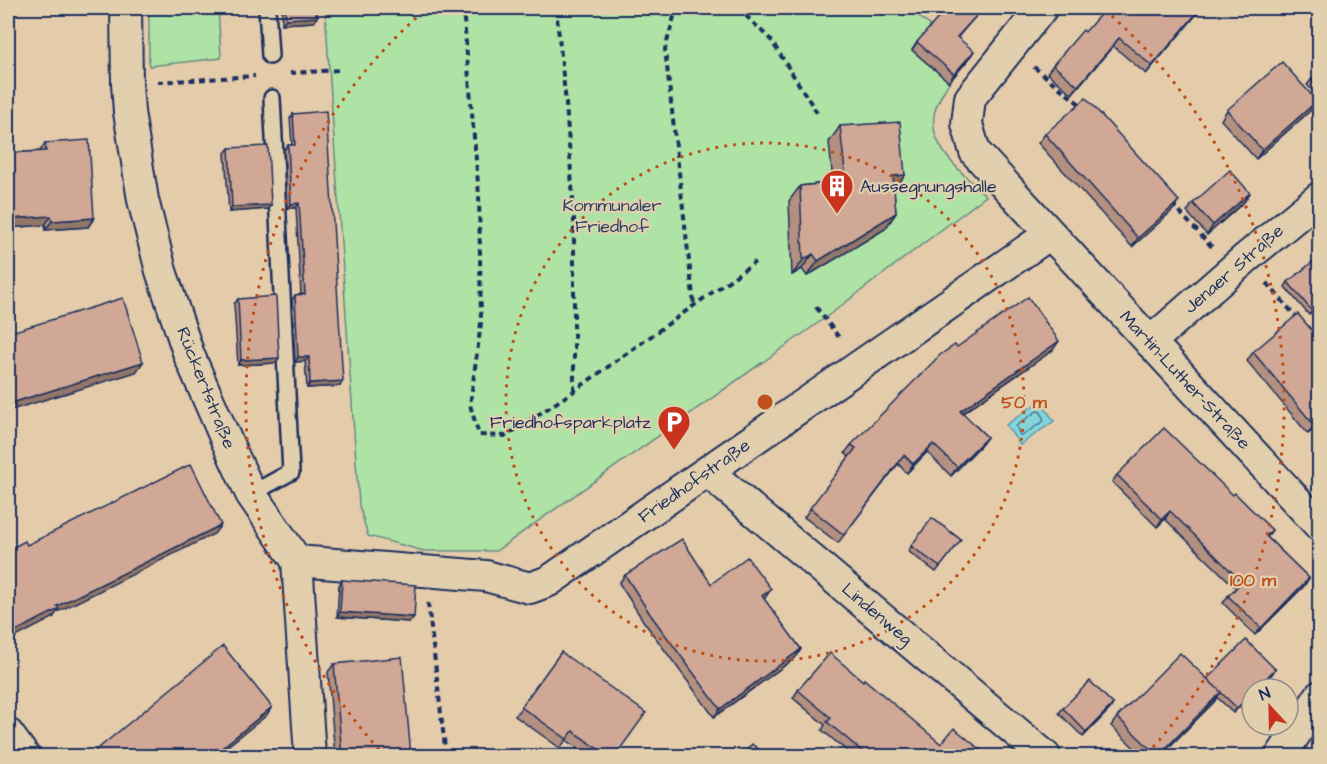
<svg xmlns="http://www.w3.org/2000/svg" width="1327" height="764" viewBox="0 0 1327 764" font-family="'Architects Daughter',sans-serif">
<rect width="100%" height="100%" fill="#e4cbaa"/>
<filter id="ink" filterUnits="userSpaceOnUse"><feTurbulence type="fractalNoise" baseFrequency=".0167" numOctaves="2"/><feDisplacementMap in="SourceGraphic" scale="12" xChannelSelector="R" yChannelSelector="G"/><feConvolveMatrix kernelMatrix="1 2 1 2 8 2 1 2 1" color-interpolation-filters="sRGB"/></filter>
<g filter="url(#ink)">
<!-- green -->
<g fill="#afe3a5" stroke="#658982" stroke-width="1.5">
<path d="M149 8H218L221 58 149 66Z"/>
<path d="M325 8H908L932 27 912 50 949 82C943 93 935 104 934 116 929 149 965 175 986 196L825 318 496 551H424L368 536 359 505Z"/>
</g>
<!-- water -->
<path fill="#85d6db" stroke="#5b93a9" stroke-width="1.5" d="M1040 401 1054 421 1020 445 1006 425Z"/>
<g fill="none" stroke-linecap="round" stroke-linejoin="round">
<!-- shore -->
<path stroke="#457290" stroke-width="1.5" d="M1037 411 1041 412 1044 421 1023 435H1020L1016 426Z"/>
<!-- lane casing -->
<g stroke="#1b2f5e" stroke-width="20">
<g id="lane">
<path d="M267 8 270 56"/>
<path d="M251 494 291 472 272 98"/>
</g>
</g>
<!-- street casing -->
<g stroke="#1b2f5e" stroke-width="34">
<g id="street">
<path d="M126 8 127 84 129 112 143 200 161 271 189 355 223 433 251 494 297 561 310 756"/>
<path d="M1042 8 970 98 967 124 975 152 1320 526"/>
<path d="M1150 342 1246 258 1320 197"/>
<path d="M708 472 1045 756"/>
<path d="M297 561 486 576 530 588 549 581 1050 234"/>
<path d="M8 734 24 756"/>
<path d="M1281 756 1320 696"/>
</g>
</g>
<!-- path -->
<g stroke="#1b2f5e" stroke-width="4" stroke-dasharray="6 4.5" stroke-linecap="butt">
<path d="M463 8 479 195 481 323 470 405 479 435 506 436 574 391 755 262"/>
<path d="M556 8 566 104 574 213V391"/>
<path d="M681 8 674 17 665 49 694 305"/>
<path d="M738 8 771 40 819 116"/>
<path d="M1034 67 1082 106"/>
<path d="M290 73 340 70"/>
<path d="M158 82 255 76"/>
<path d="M1172 204 1212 247"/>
<path d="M1267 283 1297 318"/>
<path d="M816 307 841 340"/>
<path d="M428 603 446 756"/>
</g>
<!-- lane -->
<use href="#lane" stroke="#e2cfad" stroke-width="15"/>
<!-- street -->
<use href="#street" stroke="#e2cfad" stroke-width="30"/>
</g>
<!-- wall -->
<g fill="#b39080" stroke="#1b2f5e" stroke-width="1.5">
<path d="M282 8H316L314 22 282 24Z"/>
<path d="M1202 8 1146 74 1113 46 1072 94 1047 73 1053 65 1085 32Z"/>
<path d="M976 16 958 37 969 59 949 82 912 50 917 42Z"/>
<path d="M1320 73V98L1307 85 1311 80Z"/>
<path d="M1317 101 1311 110 1256 159 1221 120 1227 110Z"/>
<path d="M293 114 340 386 307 388 305 361 295 362 292 300 295 295H301L296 208H287L284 150 288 145H292L290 118Z"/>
<path d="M840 126 905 175 894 190 896 213 885 229 807 276 802 269 792 275 789 201 800 186 833 182 829 142Z"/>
<path d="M1045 134 1173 210 1132 247 1038 143Z"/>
<path d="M45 143 94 218 88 227 45 230V225L8 228V153L40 151Z"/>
<path d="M229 148 271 205 268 209 229 212 225 153Z"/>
<path d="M1244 202 1207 235 1187 212 1193 203Z"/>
<path d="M1320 256V307L1309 315 1285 287 1288 282Z"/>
<path d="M238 299 276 363 238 365 234 304Z"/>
<path d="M1320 340V424L1308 434 1247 361 1253 352Z"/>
<path d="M1053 350 963 413 987 437 981 445 951 476 927 452 907 473 898 464 838 543 804 517 849 457 845 453 851 445Z"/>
<path d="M1117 475 1233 495 1272 530 1267 537 1309 578 1304 586 1255 635 1223 603 1228 596 1236 588 1165 519 1157 527 1112 482Z"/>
<path d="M932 518 961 540 936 572 908 551Z"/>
<path d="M625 575 711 584 771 589 764 599 801 649 795 658 714 717 644 622 619 583Z"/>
<path d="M342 580 410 622 337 617 339 585Z"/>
<path d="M561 652 615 756H589L566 740 560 748 515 716Z"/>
<path d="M334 664 411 756H335L328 672Z"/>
<path d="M1275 669 1272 674 1233 713 1217 697 1214 702 1160 756H1143L1111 726 1117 717 1207 679Z"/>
<path d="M863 681 941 744 988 756H853L822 730 825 725 793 698 798 690Z"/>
<path d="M1113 704 1110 709 1083 737 1059 713 1063 708Z"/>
</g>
<!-- shaded-wall -->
<g fill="#927668" stroke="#1b2f5e" stroke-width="1.5">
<path d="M1201 8H1202L1146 74 1152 66Z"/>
<path d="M317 17 314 22 282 24 286 19Z"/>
<path d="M1119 38 1113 46 1072 94 1078 86Z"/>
<path d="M974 51 969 59 949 82 954 74Z"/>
<path d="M1317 101 1311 110 1256 159 1262 150Z"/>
<path d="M905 175 894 190 893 176Z"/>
<path d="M1250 193 1244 202 1207 235 1213 225Z"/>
<path d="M1179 201 1173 210 1132 247 1138 238Z"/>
<path d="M299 203 296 208H287L291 204Z"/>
<path d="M271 205 268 209 229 212 232 207Z"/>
<path d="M896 213 885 229 807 276 818 261Z"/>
<path d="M51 216 45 225 8 228V219Z"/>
<path d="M94 218 88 227 45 230 52 221Z"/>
<path d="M813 254 802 269 792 275 803 260Z"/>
<path d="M1320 305V307L1309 315 1312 311Z"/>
<path d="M1059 341 1053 350 954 419 960 411Z"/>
<path d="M298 357H309L305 361 295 362Z"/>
<path d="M279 358 276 363 238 365 241 360Z"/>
<path d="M143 362 136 372 8 411V404Z"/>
<path d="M343 381 340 386 307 388 310 383Z"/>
<path d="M1320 420V424L1308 434 1314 425Z"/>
<path d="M987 437 981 445 951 476 957 467Z"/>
<path d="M933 444 927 452 907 473 913 464Z"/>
<path d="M1170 511 1165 519 1157 527 1162 519Z"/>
<path d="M221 525 214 534 57 612 53 618 8 641V635L57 606Z"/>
<path d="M1309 578 1304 586 1255 635 1261 628Z"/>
<path d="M771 589 765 598 756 605 762 596Z"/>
<path d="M340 612 414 617 410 622 337 617Z"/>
<path d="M801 649 795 658 714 717 720 709Z"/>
<path d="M1275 669 1272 674 1257 689H1256Z"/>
<path d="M1221 692 1214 702 1160 756H1157Z"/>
<path d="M1252 693V694L1233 713 1237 708Z"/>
<path d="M1113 704 1110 709 1083 737 1086 732Z"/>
<path d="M272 707 266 716 215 756H212Z"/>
</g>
<!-- building -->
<g fill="#d0a895" stroke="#1b2f5e" stroke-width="1.5">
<path d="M285 8H316L317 17 286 19Z"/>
<path d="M947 8H966L976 16 957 37 974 51 954 74 917 42Z"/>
<path d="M1106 8H1201L1152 66 1119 38 1078 86 1053 65 1083 30 1085 32Z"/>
<path d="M1282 62 1317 101 1262 150 1227 110Z"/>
<path d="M1320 73V90L1311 80Z"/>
<path d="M1086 98 1179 201 1138 238 1045 134Z"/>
<path d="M326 111 343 381 310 383 309 357H298L295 295 305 294 299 203 291 204 288 145H295L293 114Z"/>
<path d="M900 122 905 175 893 176 896 213 818 261 813 254 803 260 800 186 846 181 840 126Z"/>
<path d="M89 140 94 218 52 221 51 216 8 219V153L46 151 45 143Z"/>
<path d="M268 146 271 205 232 207 229 148Z"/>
<path d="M1230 170 1250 193 1213 225 1193 203Z"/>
<path d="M1320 256V305L1312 311 1288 282Z"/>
<path d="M276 296 279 358 241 360 238 299Z"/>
<path d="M1028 297 1059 341 960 411 987 437 957 467 933 444 913 464 904 455 844 535 810 508 856 448 851 445 940 355 955 345 957 347Z"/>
<path d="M123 298 143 362 8 404V333Z"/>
<path d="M1298 314 1320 340V420L1314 425 1253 352Z"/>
<path d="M1164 428 1233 495 1235 493 1272 530 1266 536 1309 578 1261 628 1228 596 1242 582 1170 511 1162 519 1117 475Z"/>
<path d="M191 464 221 525 57 606 59 609 8 635V550L25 541 27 545Z"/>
<path d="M932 518 961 540 940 567 911 546Z"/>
<path d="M682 539 711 584 747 557 771 589 762 596 801 649 720 709 650 614 625 575Z"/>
<path d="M342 580 416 585 414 617 340 612Z"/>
<path d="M1246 640 1275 669 1256 689H1252V693L1237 708 1207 679Z"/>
<path d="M223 646 272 707 213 755 211 753 207 756H89Z"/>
<path d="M561 652 646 713 615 756H608L573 731 567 739 521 707Z"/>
<path d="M830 653 863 681 864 679 941 744 954 728 988 756H868L827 722 831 718 798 690Z"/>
<path d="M1180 653 1221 692 1158 756 1117 717Z"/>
<path d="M402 657 411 756H342L334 664Z"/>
<path d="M1090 681 1113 704 1086 732 1063 708Z"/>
<path d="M752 744 767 756H742Z"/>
</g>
</g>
<!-- distance rings -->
<g fill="none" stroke="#bf511c" stroke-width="3" stroke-dasharray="3 6">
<circle cx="765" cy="402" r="259"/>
<path d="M385 756A519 519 0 0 1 425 10M1105 10A519 519 0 0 1 1145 756"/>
</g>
<!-- icons -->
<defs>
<g id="building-pin" transform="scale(1.725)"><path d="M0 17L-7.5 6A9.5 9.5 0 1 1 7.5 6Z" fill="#c8321e" stroke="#e2cfad"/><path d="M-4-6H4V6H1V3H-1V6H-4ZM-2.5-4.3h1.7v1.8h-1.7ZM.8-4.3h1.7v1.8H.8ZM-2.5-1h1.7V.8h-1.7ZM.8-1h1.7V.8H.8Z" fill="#fff"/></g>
<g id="parking-pin" transform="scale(1.725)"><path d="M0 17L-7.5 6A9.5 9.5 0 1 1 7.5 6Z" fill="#c8321e" stroke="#e2cfad"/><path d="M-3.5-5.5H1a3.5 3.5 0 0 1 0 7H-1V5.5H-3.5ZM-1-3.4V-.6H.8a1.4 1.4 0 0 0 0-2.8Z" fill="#fff"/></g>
</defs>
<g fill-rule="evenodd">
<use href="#building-pin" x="837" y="186"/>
<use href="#parking-pin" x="674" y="422"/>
</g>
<g text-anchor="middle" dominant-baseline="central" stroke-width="4.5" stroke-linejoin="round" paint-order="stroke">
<!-- poi labels -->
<g font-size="18" fill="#1b2f5e" stroke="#e2cfad" text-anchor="start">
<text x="860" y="186">Aussegnungshalle</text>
<text x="651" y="422" text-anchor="end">Friedhofsparkplatz</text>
</g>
<!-- park labels -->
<g font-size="18" fill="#2a4165" stroke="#e2cfad">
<text x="612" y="205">Kommunaler<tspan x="612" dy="21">Friedhof</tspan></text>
</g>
<!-- street labels -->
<g font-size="18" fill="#1b2f5e" stroke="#e2cfad">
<text transform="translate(1234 269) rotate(-41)">Jenaer Straße</text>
<text transform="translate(1185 380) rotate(47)">Martin-Luther-Straße</text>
<text transform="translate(206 388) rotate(68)">Rückertstraße</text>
<text transform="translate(694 481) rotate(-35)">Friedhofstraße</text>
<text transform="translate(877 614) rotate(40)">Lindenweg</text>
</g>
</g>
<circle cx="765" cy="402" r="9" fill="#bf511c" stroke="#e2cfad" stroke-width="3"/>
<g font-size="18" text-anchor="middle" font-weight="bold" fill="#bf511c" stroke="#e2cfad" stroke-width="4.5" stroke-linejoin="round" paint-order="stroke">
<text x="1024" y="408">50 m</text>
<text x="1253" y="586">100 m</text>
</g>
<!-- margin -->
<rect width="1327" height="764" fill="none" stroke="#e2cfad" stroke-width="30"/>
<rect x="15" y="15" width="1297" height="734" fill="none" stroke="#1b2f5e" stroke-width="2" filter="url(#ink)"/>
<!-- north arrow -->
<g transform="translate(1270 707) rotate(338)"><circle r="28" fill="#e2cfad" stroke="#928f8d" stroke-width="1.5"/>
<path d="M0-4.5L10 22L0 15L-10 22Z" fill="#c8321e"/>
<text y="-9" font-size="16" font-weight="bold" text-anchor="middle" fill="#1b2f5e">N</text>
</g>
</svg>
